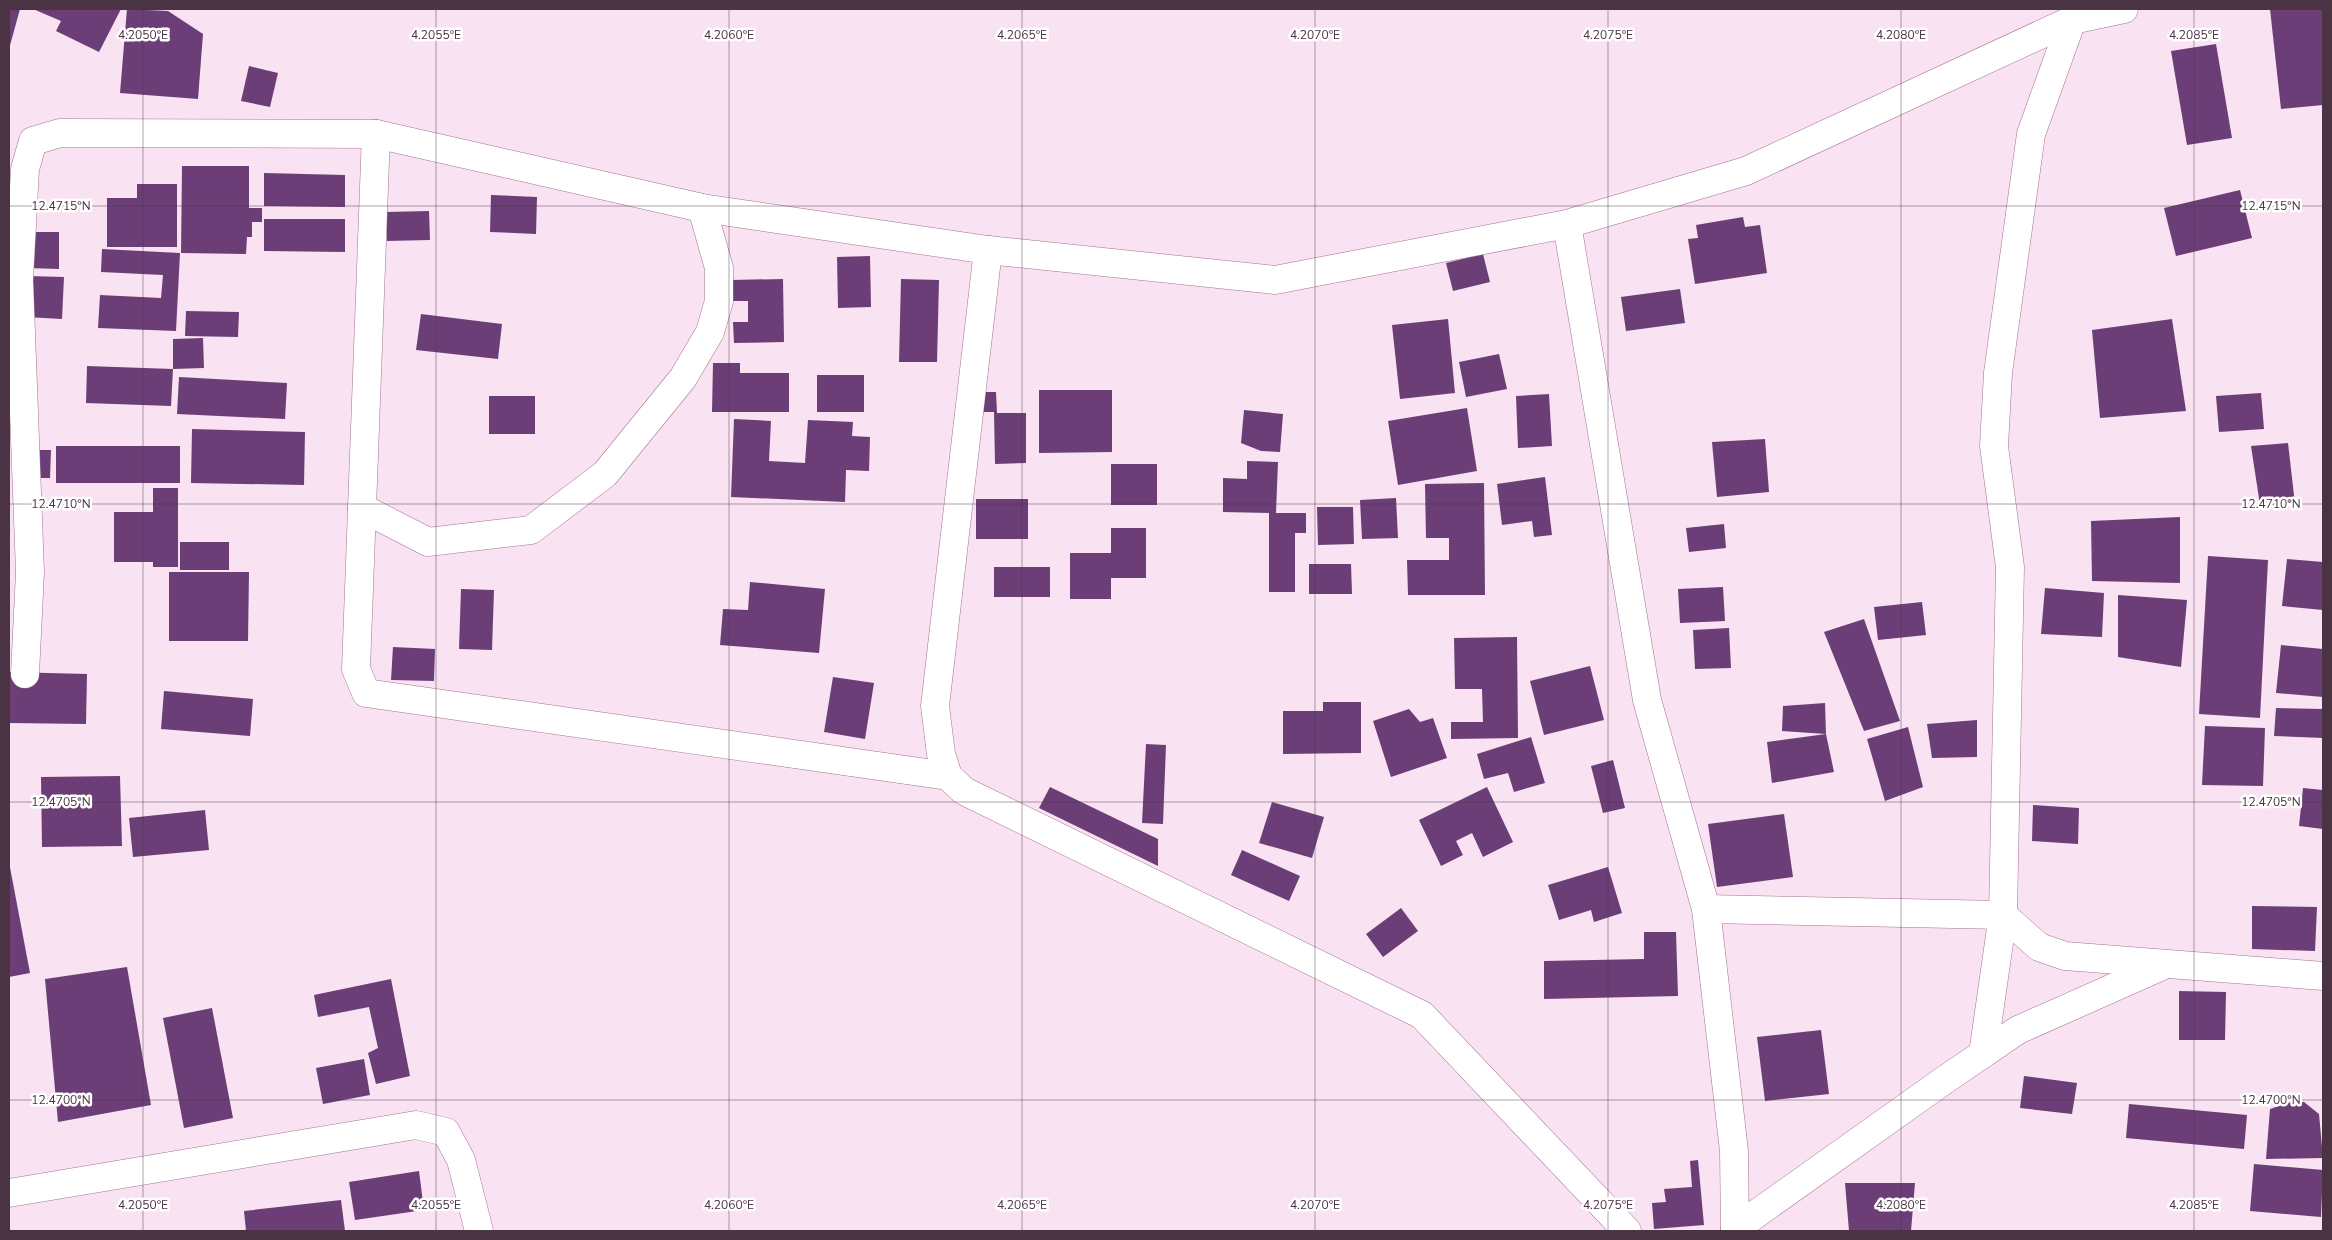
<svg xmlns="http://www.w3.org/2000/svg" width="2332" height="1240" viewBox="0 0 2332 1240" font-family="'Nunito Sans',sans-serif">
<rect width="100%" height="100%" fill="#f9e2f1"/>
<!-- building -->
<g fill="#6b3e78">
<path d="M9 9H20L9 49Z"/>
<path d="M33 9H121L99 52 56 31 61 21Z"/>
<path d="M127 9 168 11 203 34 198 99 120 93Z"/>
<path d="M2270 9H2323V105L2281 109Z"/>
<path d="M2216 44 2232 138 2187 145 2171 51Z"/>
<path d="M249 66 278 73 270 107 241 101Z"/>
<path d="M182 166H249V208H262V222H252V237H247L246 254 181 253Z"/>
<path d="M264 173 345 175V207L264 206Z"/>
<path d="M137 184H177V247H107V198H137Z"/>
<path d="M2240 190 2252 238 2176 256 2164 208Z"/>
<path d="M491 195 537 197 536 234 490 232Z"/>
<path d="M429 211 430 240 387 241 386 212Z"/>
<path d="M1743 217 1745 227 1760 225 1767 273 1695 284 1688 239 1698 238 1696 225Z"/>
<path d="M264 219H345V252L264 251Z"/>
<path d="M30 232H59V269L28 268Z"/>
<path d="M102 249 180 253 176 331 98 328 100 295 161 298 163 275 101 272Z"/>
<path d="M1483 254 1490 282 1453 291 1446 263Z"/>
<path d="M870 256 871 307 838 308 837 257Z"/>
<path d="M27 276 64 277 62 319 25 317Z"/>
<path d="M783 279 784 342 734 343 733 322H748V301H732L731 280Z"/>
<path d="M901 279 939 280 937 362H899Z"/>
<path d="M1680 289 1685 323 1626 331 1621 297Z"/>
<path d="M186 311 239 312 238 337 185 336Z"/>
<path d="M421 314 502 324 498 359 416 350Z"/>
<path d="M1448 319 1455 393 1400 399 1392 325Z"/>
<path d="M2172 319 2186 411 2100 418 2092 330Z"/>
<path d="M203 338 204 368 173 369 171 406 86 403 87 366 173 369V339Z"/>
<path d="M1499 354 1507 389 1466 397 1459 362Z"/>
<path d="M713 363H740V373H789V412H712Z"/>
<rect x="817" y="375" width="47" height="37"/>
<path d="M179 377 287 383 285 419 177 414Z"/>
<path d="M1039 390H1112V452L1039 453Z"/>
<path d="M982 392H996L997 413H1026V463L995 464 994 412H982Z"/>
<path d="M2261 393 2264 429 2219 432 2216 396Z"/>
<path d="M1549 394 1552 446 1518 448 1516 396Z"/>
<rect x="489" y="396" width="46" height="38"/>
<path d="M1467 408 1477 471 1398 485 1388 421Z"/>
<path d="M1244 410 1283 414 1280 452 1261 451 1241 443Z"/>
<path d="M734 419 771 421 769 461 805 463 808 420 853 422 852 436 870 437 869 471 846 470 845 502 731 497Z"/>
<path d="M192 429 305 432 304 485 191 483Z"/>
<path d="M1765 439 1769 492 1717 497 1712 442Z"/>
<path d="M2288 443 2295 504 2260 505 2251 446Z"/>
<rect x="56" y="446" width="124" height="37"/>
<path d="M32 450H51L50 478H32Z"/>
<path d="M1247 461 1278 462 1276 513H1306V533H1295V592H1269V513L1223 512V478L1247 479Z"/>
<rect x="1111" y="464" width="46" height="41"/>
<path d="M1545 477 1552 535 1534 537 1532 521 1502 525 1497 484Z"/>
<path d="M1484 483 1485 595H1408L1407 560H1449V538H1426L1425 484Z"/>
<path d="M153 488H178V567H153V562H114V512H153Z"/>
<path d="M1396 498 1398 538 1362 539 1360 500Z"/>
<rect x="976" y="499" width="52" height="40"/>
<path d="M1317 507H1353L1354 544 1318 545Z"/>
<path d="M2180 517V583L2092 581 2091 521Z"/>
<path d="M1724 524 1726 548 1689 552 1686 528Z"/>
<path d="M1111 528H1146V578H1111V599H1070V553H1111Z"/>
<rect x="180" y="542" width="49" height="28"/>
<path d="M2208 556 2268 560 2260 718 2199 714Z"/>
<path d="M2287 559 2323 562V610L2282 606Z"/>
<path d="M1309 564H1351L1352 594H1309Z"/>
<rect x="994" y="567" width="56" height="30"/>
<path d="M169 572H249L248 641H169Z"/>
<path d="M750 582 825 589 819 653 720 645 723 609 748 610Z"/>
<path d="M1723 587 1725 621 1680 623 1678 589Z"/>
<path d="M2045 588 2104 593 2102 637 2041 634Z"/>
<path d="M461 589 494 590 492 650 459 649Z"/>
<path d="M2118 595 2187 600 2181 667 2118 657Z"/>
<path d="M1922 602 1926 635 1878 640 1874 607Z"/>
<path d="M1864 619 1900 721 1864 731 1824 632Z"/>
<path d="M1729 628 1731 668 1695 669 1693 630Z"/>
<path d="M1517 637 1518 738 1451 739V722H1483L1482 689H1455L1454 638Z"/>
<path d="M2281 645 2323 649V697L2276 693Z"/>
<path d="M393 647 435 649 434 681 391 680Z"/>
<path d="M1590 666 1604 720 1544 735 1530 681Z"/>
<path d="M9 672 87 674 86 724 9 723Z"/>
<path d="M833 677 874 683 865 739 824 732Z"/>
<path d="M164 691 253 699 250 736 161 729Z"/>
<path d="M1323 702H1361V753L1283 754V711H1323Z"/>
<path d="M1825 703 1826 734 1782 731 1783 706Z"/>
<path d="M2276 708 2323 709V738L2274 736Z"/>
<path d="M1409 709 1420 722 1433 718 1447 758 1391 777 1373 721Z"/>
<path d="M1977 720V757L1932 758 1927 724Z"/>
<path d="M2205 726 2265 728 2263 786 2202 785Z"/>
<path d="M1908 727 1923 787 1885 801 1867 739Z"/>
<path d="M1826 734 1834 772 1772 783 1767 742Z"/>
<path d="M1531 737 1545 783 1514 792 1508 773 1484 779 1477 754Z"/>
<path d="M1146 744 1166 745 1163 824 1142 823Z"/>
<path d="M1613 760 1625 808 1603 813 1591 766Z"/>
<path d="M120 776 122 846 42 847 41 777Z"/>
<path d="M1050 787 1158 839V866L1039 808Z"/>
<path d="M1487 787 1513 842 1483 857 1472 833 1456 841 1463 855 1441 866 1419 820Z"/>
<path d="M2303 788 2323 790V829L2299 826Z"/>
<path d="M1272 802 1324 817 1312 858 1259 843Z"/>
<path d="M2033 805 2079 808 2078 844 2032 841Z"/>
<path d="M205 810 209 850 133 857 129 818Z"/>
<path d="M1784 814 1793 877 1717 887 1708 824Z"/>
<path d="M1242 850 1300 876 1289 901 1231 875Z"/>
<path d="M9 862 30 973 9 977Z"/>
<path d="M1608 867 1622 913 1594 922 1591 910 1559 920 1548 885Z"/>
<path d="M2252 906 2317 907 2315 951 2252 949Z"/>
<path d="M1401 908 1418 931 1383 957 1366 934Z"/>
<path d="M1644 932H1676L1678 996 1544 999V961L1644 959Z"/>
<path d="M127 967 151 1105 58 1122 45 979Z"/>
<path d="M391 979 410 1076 376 1084 368 1053 378 1048 369 1007 318 1017 314 995Z"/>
<path d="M2179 991 2226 992 2225 1040H2179Z"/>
<path d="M212 1008 233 1118 184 1128 163 1018Z"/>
<path d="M1821 1030 1829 1094 1765 1101 1757 1037Z"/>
<path d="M364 1059 370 1095 323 1104 316 1068Z"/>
<path d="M2024 1076 2077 1083 2072 1114 2020 1108Z"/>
<path d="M2291 1102H2304L2319 1114 2323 1158 2266 1159 2270 1109Z"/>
<path d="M2129 1104 2247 1115 2244 1149 2126 1138Z"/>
<path d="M1698 1160 1704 1225 1654 1229 1652 1203 1666 1202 1664 1189 1692 1187 1690 1161Z"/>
<path d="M2254 1164 2323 1170 2321 1217 2250 1211Z"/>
<path d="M419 1171 424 1210 355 1220 349 1182Z"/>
<path d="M1845 1183H1915L1911 1231H1849Z"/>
<path d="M341 1200 345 1231H246L244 1211Z"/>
</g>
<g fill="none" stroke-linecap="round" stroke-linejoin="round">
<!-- minor casing -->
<g stroke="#a57296" stroke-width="29">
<g id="minor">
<path d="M376 134 356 669 366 693 948 776"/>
<path d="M1567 224 1647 700 1706 909 1734 1151 1735 1231"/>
<path d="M988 250 935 706 941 754 948 776 964 791 1422 1015 1627 1231"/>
<path d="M362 508 428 542 531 530 605 474 683 378 710 332 719 301V268L702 208"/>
<path d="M25 674 30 572 19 280 25 169 33 141 60 133 376 134 702 208 988 250 1275 280 1567 224 1746 171 2072 20 2124 9"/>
<path d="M1706 909 2003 915 2039 947 2065 956 2323 976"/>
<path d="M1983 1054 2003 915 2010 567 1994 446 1998 373 2031 134 2072 20"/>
<path d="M9 1193 416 1125 446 1132 461 1160 479 1231"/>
<path d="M1735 1229 1946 1079 2018 1030 2162 966"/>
</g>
</g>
<!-- minor -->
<use href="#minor" stroke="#fff" stroke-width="28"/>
</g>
<!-- ticks -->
<path fill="none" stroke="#4a3343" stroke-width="1" stroke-opacity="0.45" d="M143 9V1231M436 9V1231M729 9V1231M1022 9V1231M1315 9V1231M1608 9V1231M1901 9V1231M2194 9V1231M9 206H2323M9 504H2323M9 802H2323M9 1100H2323"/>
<g font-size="12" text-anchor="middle" fill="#4a3343" stroke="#fff" stroke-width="5" stroke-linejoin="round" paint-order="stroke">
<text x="143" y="39">4.2050°E</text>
<text x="436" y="39">4.2055°E</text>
<text x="729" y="39">4.2060°E</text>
<text x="1022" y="39">4.2065°E</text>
<text x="1315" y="39">4.2070°E</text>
<text x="1608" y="39">4.2075°E</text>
<text x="1901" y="39">4.2080°E</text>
<text x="2194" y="39">4.2085°E</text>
<text x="61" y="210">12.4715°N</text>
<text x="2271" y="210">12.4715°N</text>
<text x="61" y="508">12.4710°N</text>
<text x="2271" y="508">12.4710°N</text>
<text x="61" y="806">12.4705°N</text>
<text x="2271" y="806">12.4705°N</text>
<text x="61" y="1104">12.4700°N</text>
<text x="2271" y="1104">12.4700°N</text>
<text x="143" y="1209">4.2050°E</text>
<text x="436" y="1209">4.2055°E</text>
<text x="729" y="1209">4.2060°E</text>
<text x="1022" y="1209">4.2065°E</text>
<text x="1315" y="1209">4.2070°E</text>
<text x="1608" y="1209">4.2075°E</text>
<text x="1901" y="1209">4.2080°E</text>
<text x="2194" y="1209">4.2085°E</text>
</g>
<!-- border -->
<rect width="2332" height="1240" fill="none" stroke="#4a3343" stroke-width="20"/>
</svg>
